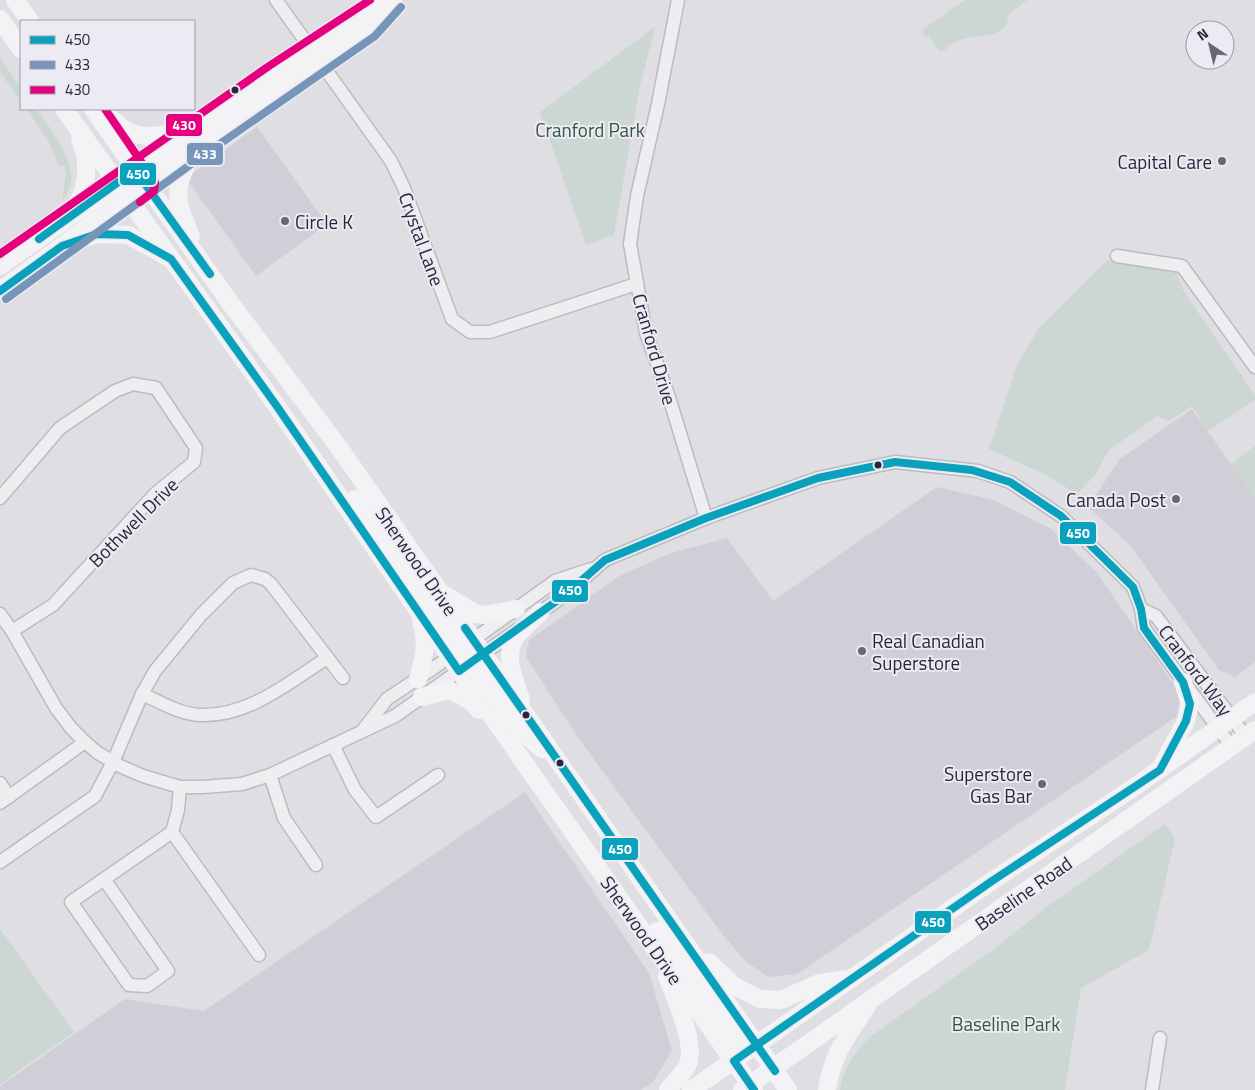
<svg xmlns="http://www.w3.org/2000/svg" width="1255" height="1090" viewBox="0 0 1255 1090" font-family="'Titillium Web',sans-serif">
<rect width="100%" height="100%" fill="#dfdee3"/>
<!-- built -->
<g fill="#d0ced7">
<path d="M257 127 327 224 256 276 186 178Z"/>
<path d="M1192 409 1255 498V662L1235 677 1219 670 1130 545 1088 507 1120 459Z"/>
<path d="M937 487 994 500 1051 529 1097 573 1181 695 1176 717 797 974 768 977 745 961 723 935 579 739 526 657 529 640 621 575 671 553 727 538 773 601Z"/>
<path d="M525 792 649 973 672 1051 653 1082 641 1090H0V1086L125 999 204 1011Z"/>
</g>
<!-- green -->
<g fill="#ccd6d2">
<path d="M965 0H1027L1008 15 1007 25C1002 29 998 33 993 34 976 38 956 35 944 51H939L929 36 926 37 922 33 925 28Z"/>
<path d="M655 27 640 85 614 235 586 245 540 112Z"/>
<path d="M0 58 21 88V101L0 72Z"/>
<path d="M27 109H36C48 125 79 165 70 187 69 191 65 196 62 200L66 172 64 165 59 166 49 142Z"/>
<path d="M1107 260 1160 267 1176 272 1184 292 1255 395V400L1208 431 1192 406 1169 421 1157 416 1109 450 1095 475 1077 494 1044 474 989 449 1017 365 1039 328Z"/>
<path d="M1255 446V498L1231 464Z"/>
<path d="M1165 824 1175 839 1149 950 1081 988 1065 1090H840C842 1069 856 1050 871 1036L998 946 1048 906Z"/>
<path d="M0 929 74 1032 0 1084Z"/>
</g>
<g fill="none" stroke-linecap="round" stroke-linejoin="round">
<!-- street casing -->
<g stroke="#bcbbc0" stroke-width="15">
<g id="street">
<path d="M276 0 391 161 404 188 452 319 470 332H490L636 284"/>
<path d="M678 0 658 104 637 196 630 244 646 333 668 394 706 518"/>
<path d="M1117 256 1182 266 1255 367"/>
<path d="M0 498 60 428 115 391 133 384 156 388 196 448 194 462 155 494 53 605 12 631"/>
<path d="M1141 609 1156 616 1246 737"/>
<path d="M0 614 12 631 56 708 71 728 85 742 98 753 120 766 143 776 180 787H203L242 784 270 775 395 716 517 630"/>
<path d="M535 616 565 595 605 560 706 518 818 478 895 462 978 471 1010 482 1061 516 1133 587 1141 609 1144 628 1232 747"/>
<path d="M142 694C160 702 180 714 200 715 248 717 288 683 327 658"/>
<path d="M363 730 387 699 438 665 555 581 591 569"/>
<path d="M333 745 355 790 376 817 438 775"/>
<path d="M270 775 284 818 316 865"/>
<path d="M0 783 9 797"/>
<path d="M0 803 85 742"/>
<path d="M172 832 259 955"/>
<path d="M0 862 95 796 113 762 142 694 155 671 201 615 233 583 251 575 265 579 271 584 343 678"/>
<path d="M104 879 168 971 147 986 129 985 71 902 172 832 178 810 180 787"/>
<path d="M1152 1090 1160 1038"/>
</g>
</g>
<!-- street -->
<use href="#street" stroke="#eeedf0" stroke-width="12"/>
<!-- secondary -->
<g stroke="#f3f2f4" stroke-width="18">
<path d="M15 0 30 21"/>
<path d="M0 19 21 49"/>
<path d="M64 109 276 405 450 657 754 1090"/>
<path d="M93 109 231 304 340 449 788 1090"/>
<path d="M100 110C108 115 115 122 122 128 143 142 166 134 188 130"/>
<path d="M72 213C87 190 91 165 80 139"/>
<path d="M191 237C187 226 181 214 179 202 175 186 185 167 193 153"/>
<path d="M76 241 97 234 128 235 166 256"/>
<path d="M0 266C80 210 159 154 239 99 287 66 335 31 385 3"/>
<path d="M0 291 195 149 369 28 393 0"/>
<path d="M355 499 461 648 470 654H484"/>
<path d="M445 595 476 614 485 615 516 609"/>
<path d="M453 657H461L470 663 522 732 542 749"/>
<path d="M418 679C424 657 428 644 421 621"/>
<path d="M422 697 449 690 471 701 479 710"/>
<path d="M521 699C514 679 502 653 518 634 525 626 534 619 541 612"/>
<path d="M1161 767 1186 721 1190 704 1183 682"/>
<path d="M657 931 743 1044"/>
<path d="M709 962 734 986 760 999 781 1000 819 983 849 979"/>
<path d="M667 977C675 997 698 1047 687 1066 683 1074 674 1082 668 1090"/>
<path d="M691 1090 992 881 1136 786 1255 702"/>
<path d="M742 1090 1255 730"/>
<path d="M827 1090C832 1054 848 1035 867 1006"/>
</g>
<!-- bus-1 casing -->
<g stroke="#ecebf3" stroke-width="11">
<g id="bus-1">
<path d="M39 239 135 170 210 274"/>
<path d="M0 291 62 246 97 234 128 235 171 259 276 405 459 671 565 595 605 560 706 518 818 478 895 462 972 470 1010 482 1061 516 1133 587 1141 609 1144 628 1183 682 1190 704 1186 721 1160 770 992 881 734 1061 754 1090"/>
<path d="M465 628 775 1071"/>
</g>
</g>
<!-- bus-2 casing -->
<g stroke="#ecebf3" stroke-width="11">
<path id="bus-2" d="M6 299 201 157 375 36 401 7"/>
</g>
<!-- bus-3 casing -->
<g stroke="#ecebf3" stroke-width="11">
<g id="bus-3">
<path d="M105 109 155 182 154 191 140 202"/>
<path d="M0 254 269 66 370 0"/>
</g>
</g>
<!-- bus-1 -->
<use href="#bus-1" stroke="#0aa1bd" stroke-width="8"/>
<!-- bus-2 -->
<use href="#bus-2" stroke="#7795b8" stroke-width="8"/>
<!-- bus-3 -->
<use href="#bus-3" stroke="#e5007d" stroke-width="8"/>
</g>
<!-- markers -->
<g fill="#2c263b" stroke="#ecebf3" stroke-width="2">
<circle cx="235" cy="90" r="4.5"/>
<circle cx="878" cy="465" r="4.5"/>
<circle cx="526" cy="715" r="4.5"/>
<circle cx="560" cy="763" r="4.5"/>
</g>
<g fill="#6b6676" stroke="#ecebf3" stroke-width="2">
<circle cx="1222" cy="161" r="5"/>
<circle cx="285" cy="221" r="5"/>
<circle cx="1176" cy="499" r="5"/>
<circle cx="862" cy="651" r="5"/>
<circle cx="1042" cy="784" r="5"/>
</g>
<g text-anchor="middle" dominant-baseline="central" stroke-width="4" stroke-linejoin="round" paint-order="stroke">
<!-- park labels -->
<g font-size="19" fill="#345643" stroke="#ecebf3">
<text x="590" y="129">Cranford Park</text>
<text x="1006" y="1023">Baseline Park</text>
</g>
<!-- poi labels -->
<g font-size="19" fill="#2c263b" stroke="#ecebf3" text-anchor="end">
<text x="1212" y="161">Capital Care</text>
<text x="295" y="221" text-anchor="start">Circle K</text>
<text x="1166" y="499">Canada Post</text>
<text x="872" y="640" text-anchor="start">Real Canadian<tspan x="872" dy="22">Superstore</tspan></text>
<text x="1032" y="773">Superstore<tspan x="1032" dy="22">Gas Bar</tspan></text>
</g>
<!-- street labels -->
<g font-size="19" fill="#2c263b" stroke="#ecebf3">
<text transform="translate(422 239) rotate(70)">Crystal Lane</text>
<text transform="translate(655 349) rotate(74)">Cranford Drive</text>
<text transform="translate(133 522) rotate(-45)">Bothwell Drive</text>
<text transform="translate(417 561) rotate(55)">Sherwood Drive</text>
<text transform="translate(1196 670) rotate(53)">Cranford Way</text>
<text transform="translate(1023 893) rotate(-35)">Baseline Road</text>
<text transform="translate(642 930) rotate(55)">Sherwood Drive</text>
</g>
</g>
<g stroke="#ecebf3" stroke-width="2">
<rect x="165" y="113" width="38" height="24" rx="5" fill="#e5007d"/>
<rect x="186" y="142" width="38" height="24" rx="5" fill="#7795b8"/>
<rect x="119" y="162" width="38" height="24" rx="5" fill="#0aa1bd"/>
<rect x="1059" y="521" width="38" height="24" rx="5" fill="#0aa1bd"/>
<rect x="551" y="579" width="38" height="24" rx="5" fill="#0aa1bd"/>
<rect x="601" y="837" width="38" height="24" rx="5" fill="#0aa1bd"/>
<rect x="914" y="910" width="38" height="24" rx="5" fill="#0aa1bd"/>
</g>
<g font-size="14" text-anchor="middle" font-weight="bold" fill="#fff">
<text x="184" y="130">430</text>
<text x="205" y="159">433</text>
<text x="138" y="179">450</text>
<text x="1078" y="538">450</text>
<text x="570" y="595">450</text>
<text x="620" y="854">450</text>
<text x="933" y="927">450</text>
</g>
<!-- legend -->
<rect x="20" y="20" width="175" height="90" fill="#ecebf3" stroke="#9f9ca9"/>
<rect x="30" y="36" width="25" height="8" fill="#0aa1bd" stroke="#9f9ca9"/>
<text x="65" y="45" font-size="15" fill="#2c263b">450</text>
<rect x="30" y="61" width="25" height="8" fill="#7795b8" stroke="#9f9ca9"/>
<text x="65" y="70" font-size="15" fill="#2c263b">433</text>
<rect x="30" y="86" width="25" height="8" fill="#e5007d" stroke="#9f9ca9"/>
<text x="65" y="95" font-size="15" fill="#2c263b">430</text>
<!-- north arrow -->
<g transform="translate(1210 45) rotate(325)"><circle r="24" fill="#ecebf3" stroke="#9f9ca9"/>
<path d="M0-4L9 19L0 12L-9 19Z" fill="#6b6676"/>
<text y="-8" font-size="14" font-weight="bold" text-anchor="middle" fill="#2c263b">N</text>
</g>
</svg>
